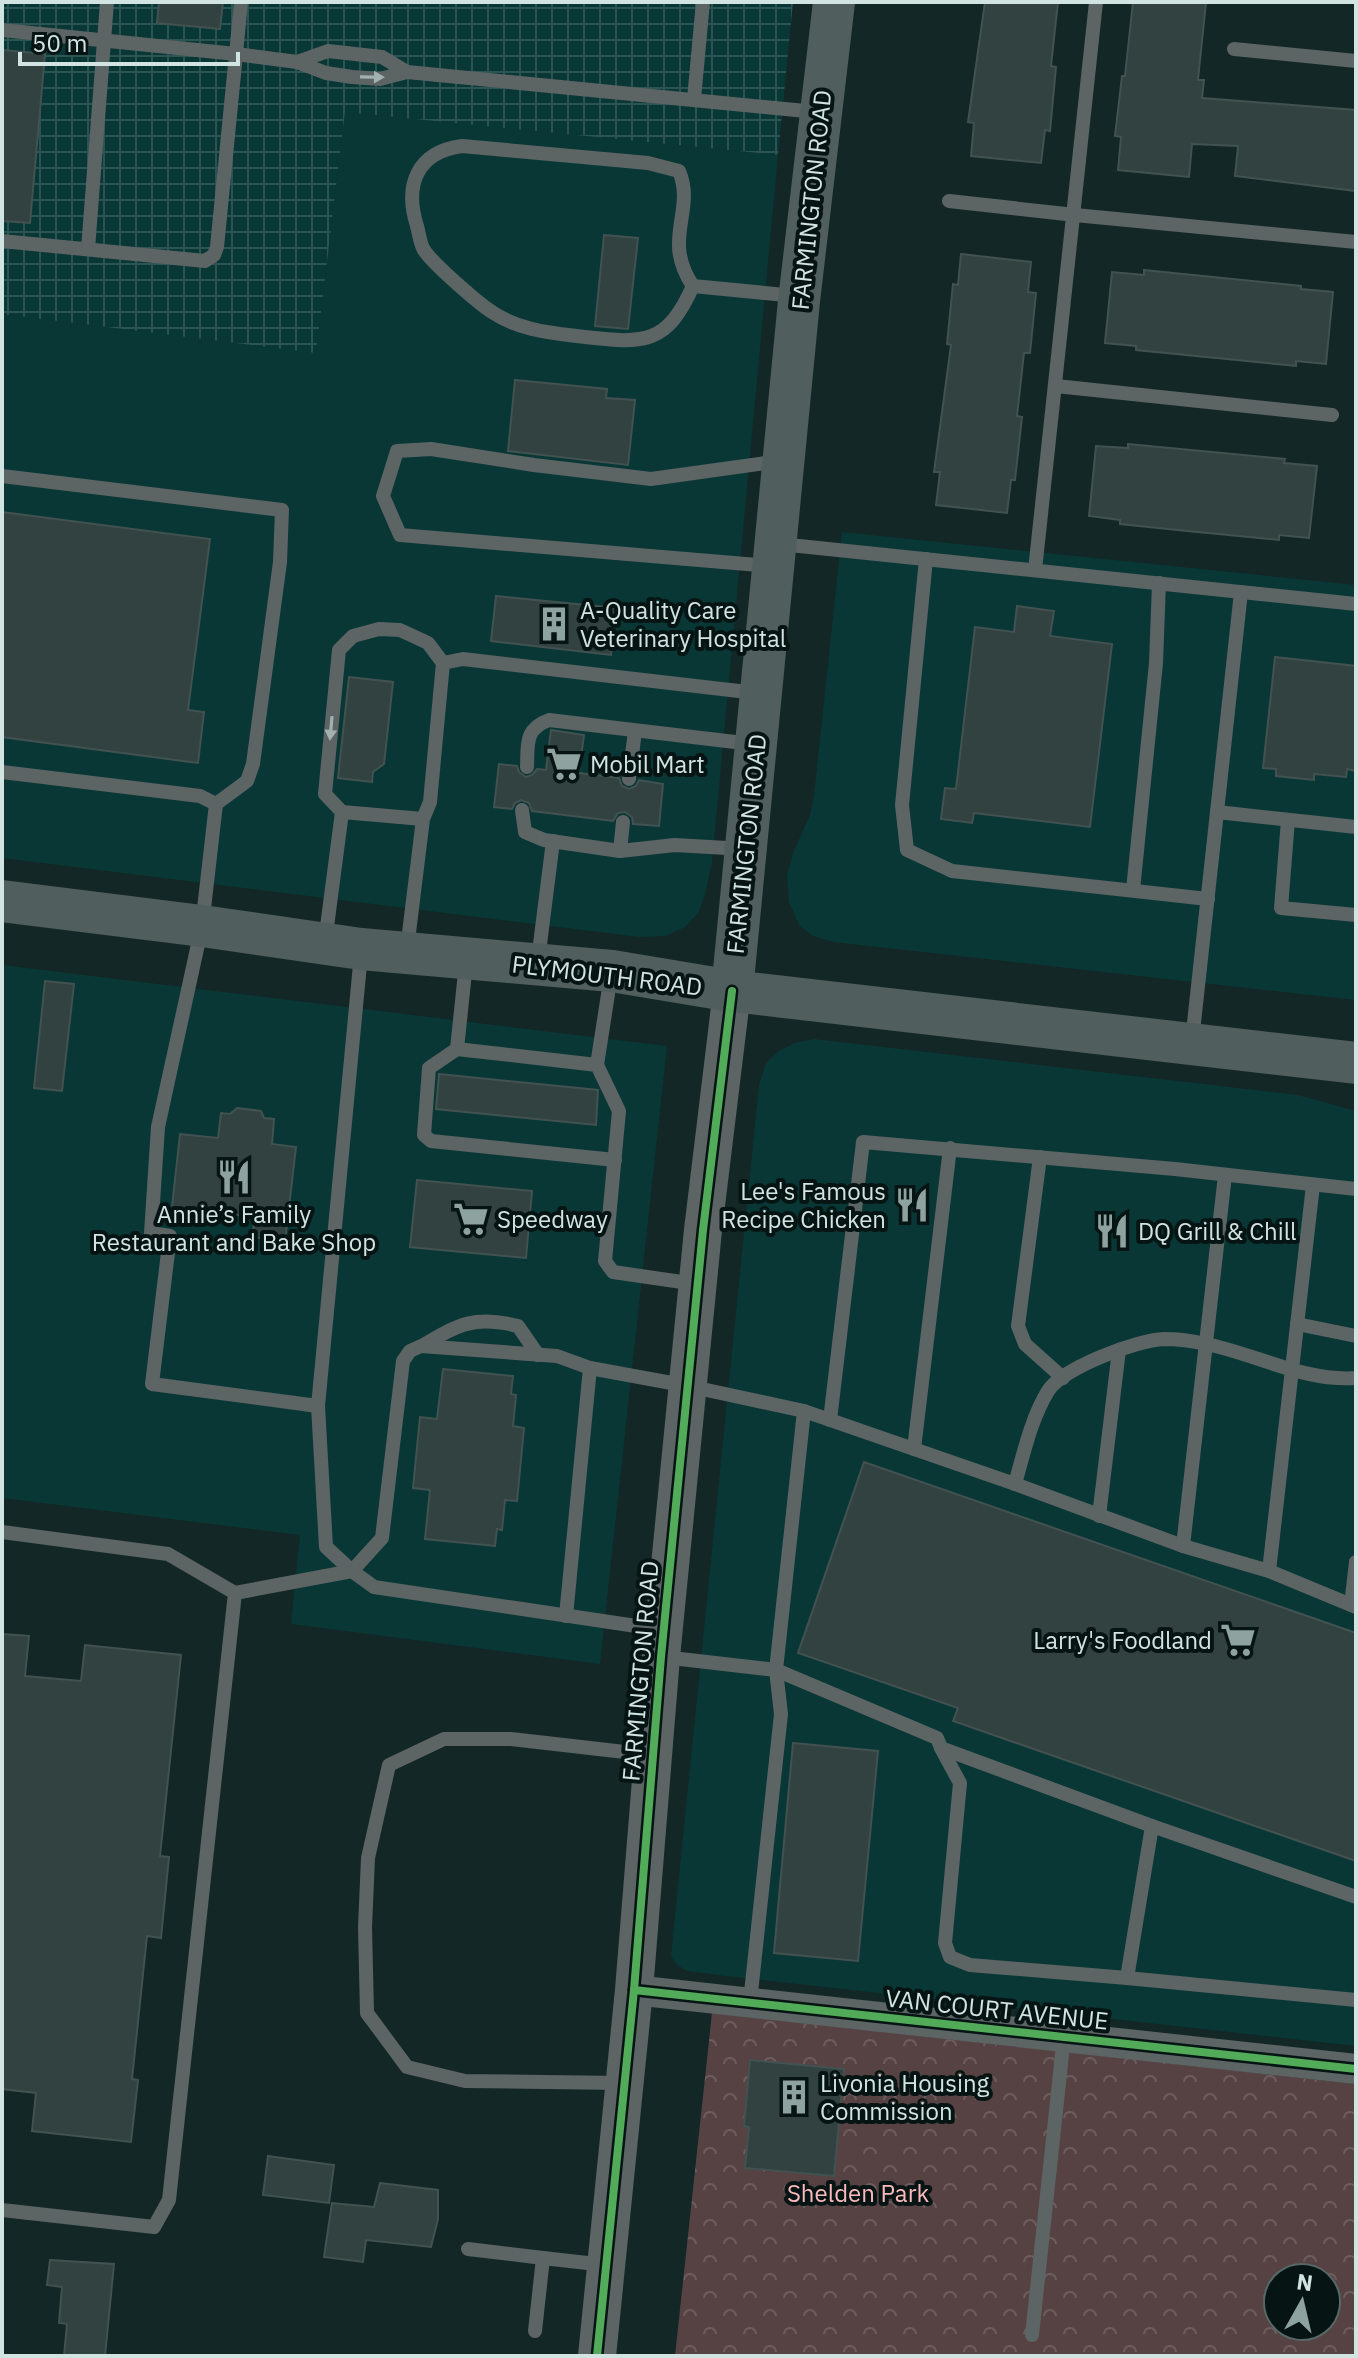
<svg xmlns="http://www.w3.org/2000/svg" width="1358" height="2358" viewBox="0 0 1358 2358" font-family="'IBM Plex Sans',sans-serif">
<defs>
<pattern id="industrial-grid" width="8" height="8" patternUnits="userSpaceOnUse" patternTransform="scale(2)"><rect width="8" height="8" fill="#093736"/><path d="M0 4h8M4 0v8" fill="none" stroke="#2c5453"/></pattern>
<pattern id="park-crowns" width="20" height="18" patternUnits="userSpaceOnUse" patternTransform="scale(2)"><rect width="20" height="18" fill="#564243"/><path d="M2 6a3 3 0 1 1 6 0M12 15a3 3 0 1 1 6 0" fill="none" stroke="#6d5d5e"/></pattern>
</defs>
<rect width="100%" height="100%" fill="#132726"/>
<!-- built -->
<g fill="#093736">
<path d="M345 111 778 155 712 862 705 895 698 913 685 927 666 936 640 937 2 858V314L316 352Z"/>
<path d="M842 532 1356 585V1000L833 942 813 936 799 925 789 902 787 875 793 853 810 815 814 796Z"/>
<path d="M2 965 667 1046 600 1664 291 1624 300 1535 2 1498Z"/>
<path d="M814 1039 1298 1095 1356 1111V2046L726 1976 687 1971 677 1965 671 1956 759 1085 766 1063 779 1051 795 1043Z"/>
</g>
<!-- industrial -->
<path fill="url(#industrial-grid)" d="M2 2H793L778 155 345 112 316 353 2 314Z"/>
<!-- park -->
<path fill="url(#park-crowns)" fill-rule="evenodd" d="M712 2013 1356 2084V2356H675ZM1278 2278H1326V2326H1278Z"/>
<!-- building -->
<g fill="#314240" stroke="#425251" stroke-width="2">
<path d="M159 2H223L220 29 157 23Z"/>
<path d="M985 2H1058L1051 66 1056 67 1050 131 1045 130 1041 163 971 156 974 123 968 122Z"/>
<path d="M1133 2H1206L1198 80H1204L1202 98 1356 110V191L1235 176 1238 146 1192 144 1189 177 1118 170 1121 137 1115 136 1122 76H1125Z"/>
<path d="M2 50 45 54 30 223 2 221Z"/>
<path d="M604 235 638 238 628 329 595 326Z"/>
<path d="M961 254 1031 262 1028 292 1036 293 1030 353H1024L1017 416 1022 417 1015 480H1011L1007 513 936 505 940 472H934L951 345 947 344 953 284 958 285Z"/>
<path d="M1144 270 1301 286V289L1333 292 1326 364 1296 361V366L1136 350V346L1105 343 1112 272 1144 275Z"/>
<path d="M515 380 607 389 606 398 635 400 628 465 508 451Z"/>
<path d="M1128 444 1285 459 1284 463 1317 466 1309 538 1279 535V540L1187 531 1120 524V520L1089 516 1096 446 1128 448Z"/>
<path d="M2 512 210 539 188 710 204 712 198 763 2 737Z"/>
<path d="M496 596 616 608 611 655 491 641Z"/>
<path d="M1017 606 1054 611 1050 636 1112 644 1090 827 974 813 972 823 941 819 945 788 956 789 975 627 1014 632Z"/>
<path d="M1275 657 1356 666V771L1347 769 1346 777 1314 774V780L1276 776V769L1263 768Z"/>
<path d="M349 677 393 682 384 764 373 772 372 782 338 778Z"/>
<path d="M551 730 584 735 579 773 619 778 622 786 629 789 636 786 639 780 663 784 659 826 633 824 632 817 625 812 618 813 613 821 532 811 529 803 521 800 515 803 512 809 494 807 499 764 517 766 519 772 526 777 532 775 537 769 546 770Z"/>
<path d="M45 981 74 984 62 1091 34 1088Z"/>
<path d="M439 1074 598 1090 596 1125 436 1109Z"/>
<path d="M237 1108 261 1111 264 1118 274 1119 272 1144 296 1147 285 1241 252 1237 255 1217 172 1207 180 1134 218 1138 221 1113 230 1114Z"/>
<path d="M417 1180 532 1191 526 1258 410 1247Z"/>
<path d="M443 1369 513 1376 511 1394 516 1395 513 1426 524 1428 517 1501 505 1500 502 1530 497 1529 495 1546 425 1539 430 1490 413 1488 420 1417 437 1419Z"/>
<path d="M864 1462 1356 1633V1861L953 1721 958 1708 798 1653Z"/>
<path d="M2 1634 29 1636 25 1676 81 1681 85 1645 181 1655 160 1856 169 1857 161 1938 147 1936 132 2079 138 2080 131 2142 32 2131 36 2093 2 2089Z"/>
<path d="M793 1743 878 1751 858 1961 774 1953Z"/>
<path d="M750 2060 844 2069 834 2176 745 2168 749 2127 744 2126Z"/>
<path d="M268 2156 334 2165 329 2203 263 2195Z"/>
<path d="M380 2183 438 2190V2219L431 2247 366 2240 363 2262 324 2257 332 2203 374 2207Z"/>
<path d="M50 2260 114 2264 105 2356H64L67 2324 59 2323 62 2287 47 2285Z"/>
</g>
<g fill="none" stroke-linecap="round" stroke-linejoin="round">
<!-- service -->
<g stroke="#5c6464" stroke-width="14">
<path d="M241 2 236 54 297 62 326 73 352 77 380 79 407 72 382 57 328 51 297 62"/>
<path d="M2 30 236 54 217 247 214 255 205 261 2 241"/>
<path d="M1234 49 1356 61"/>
<path d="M407 72 816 112"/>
<path d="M694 99 703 2"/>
<path d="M949 201 1075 215 1356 242"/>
<path d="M88 249 107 2"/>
<path d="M693 286C667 344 645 344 585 337 553 333 520 331 492 312 478 303 432 263 424 250 420 244 419 233 417 226 404 185 417 152 462 146L648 163 679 171C696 211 661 239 693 286L796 296"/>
<path d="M1056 386 1332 415"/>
<path d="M2 476 282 510 280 562 253 764 247 781 216 804"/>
<path d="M780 544 1356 604"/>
<path d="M926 559 902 805 907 850 952 871 1208 899"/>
<path d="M769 566 400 535 383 496 397 451 431 449 534 465 651 479 780 461"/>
<path d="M1035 570 1096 2"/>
<path d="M443 663 463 659 756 693"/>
<path d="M527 767C528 745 524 729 549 720L752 744"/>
<path d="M2 772 200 796 216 804 202 926 158 1127 151 1233 170 1236 152 1384 318 1406 361 954"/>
<path d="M629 779 635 731"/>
<path d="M522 810 525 832 544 840 620 851 675 845 744 849"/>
<path d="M1217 812 1356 827"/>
<path d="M1288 820 1281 908 1356 915"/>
<path d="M620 851 623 822"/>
<path d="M1133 890 1156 663 1159 583"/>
<path d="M325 942 342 812"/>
<path d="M407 949 423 819 430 802 443 663 428 643 400 630 379 629 353 636 339 650 325 794 342 812 423 819"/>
<path d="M538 960 553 841"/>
<path d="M466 963 457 1049 597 1065 619 1111 605 1261 613 1272 696 1284"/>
<path d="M1192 1041 1241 592"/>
<path d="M457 1049 429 1068 424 1135 431 1141 615 1160"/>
<path d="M597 1065 611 975"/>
<path d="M1040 1157 1018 1326 1025 1344 1063 1378"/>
<path d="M1297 1324 1356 1336"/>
<path d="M422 1346C459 1324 475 1315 518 1326L538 1355"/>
<path d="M318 1406 326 1547 352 1571 374 1587 663 1630"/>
<path d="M804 1411 776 1670 937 1738 941 1748 1152 1826 1127 1978 1356 2000"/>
<path d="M830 1420 863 1142 1175 1169 1356 1189"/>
<path d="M914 1449 950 1148"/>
<path d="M1015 1484C1024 1452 1031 1419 1048 1391 1062 1368 1137 1340 1164 1339 1177 1339 1193 1341 1206 1344 1256 1354 1305 1382 1356 1378"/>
<path d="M1099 1516 1119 1350"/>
<path d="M2 1532 168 1554 235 1593 352 1571 382 1538 403 1361 410 1351 421 1346 557 1356 590 1368 688 1386 804 1411 1015 1484 1183 1546 1269 1571 1356 1607"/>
<path d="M1183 1546 1225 1175"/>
<path d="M1269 1571 1313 1185"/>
<path d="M1351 1605 1356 1562"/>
<path d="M566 1616 590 1368"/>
<path d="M663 1657 776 1670 781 1714 750 2002"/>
<path d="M941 1748 960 1783 945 1943 950 1957 970 1965 1127 1978"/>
<path d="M1152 1826 1356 1897"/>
<path d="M622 2083 465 2081 407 2067 367 2013 365 1927 368 1858 389 1765 444 1739H511L651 1755"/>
<path d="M2 2210 154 2227 169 2200 235 1593"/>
<path d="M468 2249 543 2258"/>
<path d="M535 2331 543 2258 605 2265"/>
<path d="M1032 2335 1064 2036"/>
</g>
<!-- minor -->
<path stroke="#5c6464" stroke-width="30" d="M634 1990 1356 2069"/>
<!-- tertiary -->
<path stroke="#5c6464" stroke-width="38" d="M597 2356 634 1990 661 1657 703 1230 732 991"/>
<!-- secondary -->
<g stroke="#505e5d" stroke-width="42">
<path d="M2 901 202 926 361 949 612 971 732 991 1356 1063"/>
<path d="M732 991 799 301 834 2"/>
</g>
<!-- cycleway casing -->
<g stroke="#061514" stroke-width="13">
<g id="cycleway">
<path d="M634 1990 1356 2069"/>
<path d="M597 2356 634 1990 661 1657 703 1230 732 991"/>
</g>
</g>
<!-- cycleway -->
<use href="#cycleway" stroke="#51ab58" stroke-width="8"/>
</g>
<!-- one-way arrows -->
<defs><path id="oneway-solid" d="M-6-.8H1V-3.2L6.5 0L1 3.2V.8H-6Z" transform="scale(2)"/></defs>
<g fill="#a2b1b0">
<use href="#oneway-solid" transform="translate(372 77) rotate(1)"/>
<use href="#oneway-solid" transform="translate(331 728) rotate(95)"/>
</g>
<!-- icons -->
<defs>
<g id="building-bare" transform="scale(2.76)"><path d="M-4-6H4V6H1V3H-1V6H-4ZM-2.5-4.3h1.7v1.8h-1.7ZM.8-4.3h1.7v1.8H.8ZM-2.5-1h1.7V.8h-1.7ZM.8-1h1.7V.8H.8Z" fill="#8ea2a0" stroke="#061514" stroke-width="2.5" paint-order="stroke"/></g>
<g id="supermarket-bare" transform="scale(2.76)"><path d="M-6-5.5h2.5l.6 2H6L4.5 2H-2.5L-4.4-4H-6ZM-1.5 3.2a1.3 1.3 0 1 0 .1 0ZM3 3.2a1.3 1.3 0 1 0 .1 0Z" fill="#8ea2a0" stroke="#061514" stroke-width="2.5" paint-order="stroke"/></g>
<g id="restaurant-bare" transform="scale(2.76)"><path d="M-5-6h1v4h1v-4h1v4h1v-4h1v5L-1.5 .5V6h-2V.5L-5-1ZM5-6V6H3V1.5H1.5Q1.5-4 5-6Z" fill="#8ea2a0" stroke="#061514" stroke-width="2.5" paint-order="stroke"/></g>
</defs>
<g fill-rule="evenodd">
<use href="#building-bare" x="554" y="624"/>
<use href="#supermarket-bare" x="564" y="764"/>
<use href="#restaurant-bare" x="234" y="1177"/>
<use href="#restaurant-bare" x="912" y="1205"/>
<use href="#supermarket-bare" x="471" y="1219"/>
<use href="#restaurant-bare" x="1112" y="1231"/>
<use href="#supermarket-bare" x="1238" y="1640"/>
<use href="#building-bare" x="794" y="2097"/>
</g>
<g text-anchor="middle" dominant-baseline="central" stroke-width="8" stroke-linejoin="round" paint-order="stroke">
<!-- street labels -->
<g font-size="24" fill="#d1e4e2" stroke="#061514">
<text transform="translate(811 200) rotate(-84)">FARMINGTON ROAD</text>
<text transform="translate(746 844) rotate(-84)">FARMINGTON ROAD</text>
<text transform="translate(607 975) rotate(7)">PLYMOUTH ROAD</text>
<text transform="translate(640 1671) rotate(-85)">FARMINGTON ROAD</text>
<text transform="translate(997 2009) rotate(6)">VAN COURT AVENUE</text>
</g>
<!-- poi labels -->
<g font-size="24" fill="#d1e4e2" stroke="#061514" text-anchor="start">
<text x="580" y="610">A-Quality Care<tspan x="580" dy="28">Veterinary Hospital</tspan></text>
<text x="590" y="764">Mobil Mart</text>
<text x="886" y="1191" text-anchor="end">Lee's Famous<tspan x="886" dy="28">Recipe Chicken</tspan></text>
<text x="234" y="1214" text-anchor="middle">Annie’s Family<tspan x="234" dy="28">Restaurant and Bake Shop</tspan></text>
<text x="497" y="1219">Speedway</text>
<text x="1138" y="1231">DQ Grill &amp; Chill</text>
<text x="1212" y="1640" text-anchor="end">Larry's Foodland</text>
<text x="820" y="2083">Livonia Housing<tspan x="820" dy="28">Commission</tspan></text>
</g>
<!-- park labels -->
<g font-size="24" fill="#fcb9bc" stroke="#061514">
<text x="858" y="2193">Shelden Park</text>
</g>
</g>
<!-- border -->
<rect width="1358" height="2358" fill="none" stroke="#d1e4e2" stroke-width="8"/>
<!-- north arrow -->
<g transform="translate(1302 2302) rotate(8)"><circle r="38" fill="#061514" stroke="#576866" stroke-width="2"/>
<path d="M0-6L14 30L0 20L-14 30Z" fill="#8ea2a0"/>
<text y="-12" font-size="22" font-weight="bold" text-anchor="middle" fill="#d1e4e2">N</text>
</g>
<!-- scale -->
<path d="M20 52v12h218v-12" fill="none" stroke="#d1e4e2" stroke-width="4"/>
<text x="32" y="52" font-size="24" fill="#d1e4e2" stroke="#061514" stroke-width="6" paint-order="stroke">50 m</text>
</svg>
